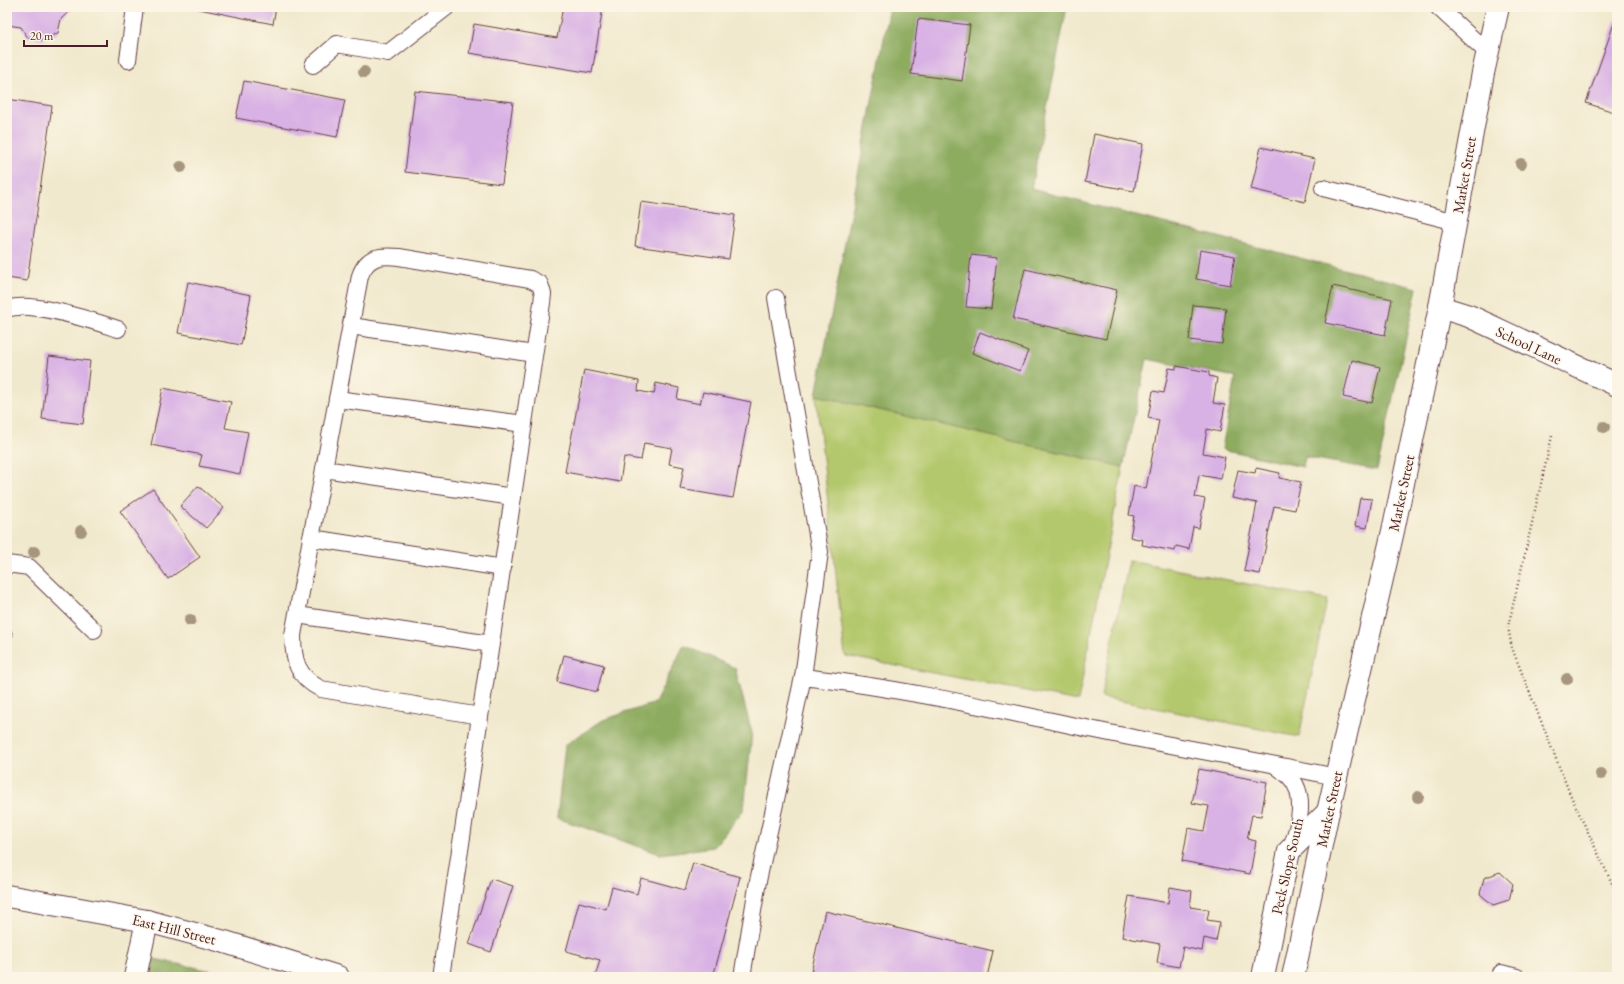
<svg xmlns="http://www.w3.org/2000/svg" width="1624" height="984" viewBox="0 0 1624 984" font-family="'EB Garamond',serif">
<rect width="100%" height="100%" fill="#fcf5e5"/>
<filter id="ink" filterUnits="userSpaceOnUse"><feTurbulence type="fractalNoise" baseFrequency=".025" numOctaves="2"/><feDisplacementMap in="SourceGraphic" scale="8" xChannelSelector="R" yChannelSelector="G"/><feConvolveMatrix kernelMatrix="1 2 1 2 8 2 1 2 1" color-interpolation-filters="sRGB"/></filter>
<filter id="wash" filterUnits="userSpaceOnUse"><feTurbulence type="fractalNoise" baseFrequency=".012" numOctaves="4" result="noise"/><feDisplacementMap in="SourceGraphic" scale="16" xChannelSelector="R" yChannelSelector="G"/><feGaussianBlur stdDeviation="0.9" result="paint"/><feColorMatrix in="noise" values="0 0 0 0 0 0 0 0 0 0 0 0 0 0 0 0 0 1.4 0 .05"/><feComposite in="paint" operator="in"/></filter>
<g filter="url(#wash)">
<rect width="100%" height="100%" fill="#f1e9cd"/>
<!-- green -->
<g fill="#b3c86c" stroke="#7e744c">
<path d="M816 395 1123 467 1078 701 845 656Z"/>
<path d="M1129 560 1327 600 1299 737 1101 697Z"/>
</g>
<!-- forest -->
<g fill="#8eac60" stroke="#6c6646">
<path d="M890 7H1067L1031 189 1417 288 1377 470 1305 457 1303 467 1222 449 1235 377 1147 359 1123 467 816 395Z"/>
<path d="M684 645 735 668 752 733 744 809 714 847 660 854 557 818 565 745 603 720 655 703Z"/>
<path d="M154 959 242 977H150Z"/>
</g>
<g id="blocks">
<!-- building -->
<g fill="#d9b2e5">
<path d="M7 7H74L61 19 58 33 43 40 28 38 21 27 7 25Z"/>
<path d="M189 7H276L273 24Z"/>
<path d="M563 7H603L592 73 469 53 474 24 557 38Z"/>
<path d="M1617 15V113L1586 103Z"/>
<path d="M918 19 970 25 962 81 911 74Z"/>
<path d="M244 81 345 100 337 137 236 118Z"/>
<path d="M415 91 513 102 502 184 405 172Z"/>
<path d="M7 99 52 106 27 281 7 278Z"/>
<path d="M1094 134 1143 144 1134 191 1085 182Z"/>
<path d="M1261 147 1315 159 1305 202 1251 189Z"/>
<path d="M641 202 735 215 729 259 635 246Z"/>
<path d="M1200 250 1235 256 1230 285 1196 279Z"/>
<path d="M971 255 997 258 991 309 966 307Z"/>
<path d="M1025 269 1117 290 1106 339 1013 319Z"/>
<path d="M188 282 251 295 241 345 178 333Z"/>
<path d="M1333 286 1392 299 1385 335 1325 323Z"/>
<path d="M1193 305 1226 308 1222 344 1189 340Z"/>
<path d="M980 332 1028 351 1020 371 972 353Z"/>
<path d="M49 356 90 361 83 424 42 419Z"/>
<path d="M1352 360 1380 367 1372 403 1343 397Z"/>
<path d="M1176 366 1209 372V376L1217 378 1213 403 1225 405 1220 432 1207 429 1203 453 1225 457 1221 479 1199 475 1195 497 1205 499 1199 528 1193 527 1189 549 1176 546 1175 551 1142 545 1143 540 1130 537 1134 516 1129 515 1134 486 1146 489 1159 420 1148 418 1153 391 1164 393 1169 368 1176 369Z"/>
<path d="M584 370 639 381 638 391 654 394 656 383 679 388 677 399 700 404 703 392 751 402 733 498 680 489 684 467 669 464 672 448 644 443 641 460 624 457 620 482 565 472Z"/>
<path d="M163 388 231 402 225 428 248 432 240 474 199 466 202 455 151 445Z"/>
<path d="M1256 468 1280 473 1279 478 1301 482 1295 510 1274 506 1260 574 1244 571 1257 503 1232 498 1238 470 1255 473Z"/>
<path d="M7 472 10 473 8 495H7Z"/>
<path d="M198 486 224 508 206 528 180 506Z"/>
<path d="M153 489 200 557 168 579 120 511Z"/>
<path d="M1360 498 1372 499 1367 528 1355 526Z"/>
<path d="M7 620 13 636 7 638Z"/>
<path d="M564 655 604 665 597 692 557 682Z"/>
<path d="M1199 769 1267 782 1261 816 1252 815 1247 839 1256 841 1250 874 1182 861 1188 828 1204 831 1209 806 1192 803Z"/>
<path d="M693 863 740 877 713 977H595L600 960 566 951 579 902 606 909 612 887 637 894 641 878 685 890Z"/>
<path d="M1500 872 1513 884 1509 900 1493 905 1480 894 1484 878Z"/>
<path d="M491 879 513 886 491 952 469 944Z"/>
<path d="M1170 887 1192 891 1190 907 1209 910 1207 920 1220 922 1216 941 1204 938 1202 951 1183 947 1179 967 1157 963 1160 944 1122 937 1129 896 1168 903Z"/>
<path d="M825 911 993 951 987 977H810Z"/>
</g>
</g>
</g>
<g filter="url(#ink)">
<use href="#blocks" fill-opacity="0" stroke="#633d43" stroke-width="1"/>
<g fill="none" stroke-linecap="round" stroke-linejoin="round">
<!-- lane casing -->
<g stroke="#633d43" stroke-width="18">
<g id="lane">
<path d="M1438 7 1487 52"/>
<path d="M128 60 135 7"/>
<path d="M313 65 337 44 388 53 447 7"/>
<path d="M1323 188 1456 222"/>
<path d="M776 298 820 552 803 677"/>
<path d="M7 309C31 300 93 321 118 329"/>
<path d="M351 326 534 354"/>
<path d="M337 399 524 424"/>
<path d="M324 469 513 497"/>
<path d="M311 538 503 568"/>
<path d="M7 564 29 567 94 630"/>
<path d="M297 615 491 644"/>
<path d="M1275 765C1280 769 1286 773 1290 777 1307 795 1299 827 1291 847"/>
<path d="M1501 973 1517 977"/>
<path d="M441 977 542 303 543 294 540 284 530 279 399 257C380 255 367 256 360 276L293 635C293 660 297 677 321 689L480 716"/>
<path d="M742 977 758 881 803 677C902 688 998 710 1095 730 1175 747 1256 760 1336 777"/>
</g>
</g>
<!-- street casing -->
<g stroke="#633d43" stroke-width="24">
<path id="street" d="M1440 307 1469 316 1617 385"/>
</g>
<!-- secondary casing -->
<g stroke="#633d43" stroke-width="24">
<g id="secondary">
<path d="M7 896 147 921 225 942 338 977"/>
<path d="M135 977 147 921"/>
<path d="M1263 977 1289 851 1328 812"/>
</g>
</g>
<!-- primary casing -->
<g stroke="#633d43" stroke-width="24">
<path id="primary" d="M1293 977 1328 812 1393 531 1440 307 1483 73 1498 7"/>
</g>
<!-- path -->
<path stroke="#633d43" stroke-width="2.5" stroke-dasharray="1 3" stroke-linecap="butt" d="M1552 436 1508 627 1512 648 1570 794 1617 894"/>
<!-- lane -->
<use href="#lane" stroke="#fff" stroke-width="16"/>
<!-- street -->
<use href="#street" stroke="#fff" stroke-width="22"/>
<!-- secondary -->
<use href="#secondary" stroke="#fff" stroke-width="22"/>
<!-- primary -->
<use href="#primary" stroke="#fff" stroke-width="22"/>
</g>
<!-- trees -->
<g fill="#a7967e">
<circle cx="364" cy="72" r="6"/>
<circle cx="1521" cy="164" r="6"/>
<circle cx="181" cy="167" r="6"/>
<circle cx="1604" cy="427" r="6"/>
<circle cx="81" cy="531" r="6"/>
<circle cx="34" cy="552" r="6"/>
<circle cx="190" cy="620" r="6"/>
<circle cx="1567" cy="679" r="6"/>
<circle cx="1601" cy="774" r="6"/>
<circle cx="1418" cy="797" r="6"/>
</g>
</g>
<g text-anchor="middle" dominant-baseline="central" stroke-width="3" stroke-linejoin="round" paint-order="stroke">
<!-- street labels -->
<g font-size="15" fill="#4a1f2b" stroke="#fcf5e5">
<text transform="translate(1464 175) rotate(-80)">Market Street</text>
<text transform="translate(1529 345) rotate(25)">School Lane</text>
<text transform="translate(1401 493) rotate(-78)">Market Street</text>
<text transform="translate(1329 809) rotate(-78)">Market Street</text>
<text transform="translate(1287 866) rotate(-77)">Peck Slope South</text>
<text transform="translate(174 929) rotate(14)">East Hill Street</text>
</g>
</g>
<!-- margin -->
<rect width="1624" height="984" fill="none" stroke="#fcf5e5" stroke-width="24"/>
<!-- scale -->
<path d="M24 40v6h83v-6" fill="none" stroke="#4a1f2b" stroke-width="2"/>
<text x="30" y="40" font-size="12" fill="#4a1f2b" stroke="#fcf5e5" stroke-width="3" paint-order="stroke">20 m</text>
</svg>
